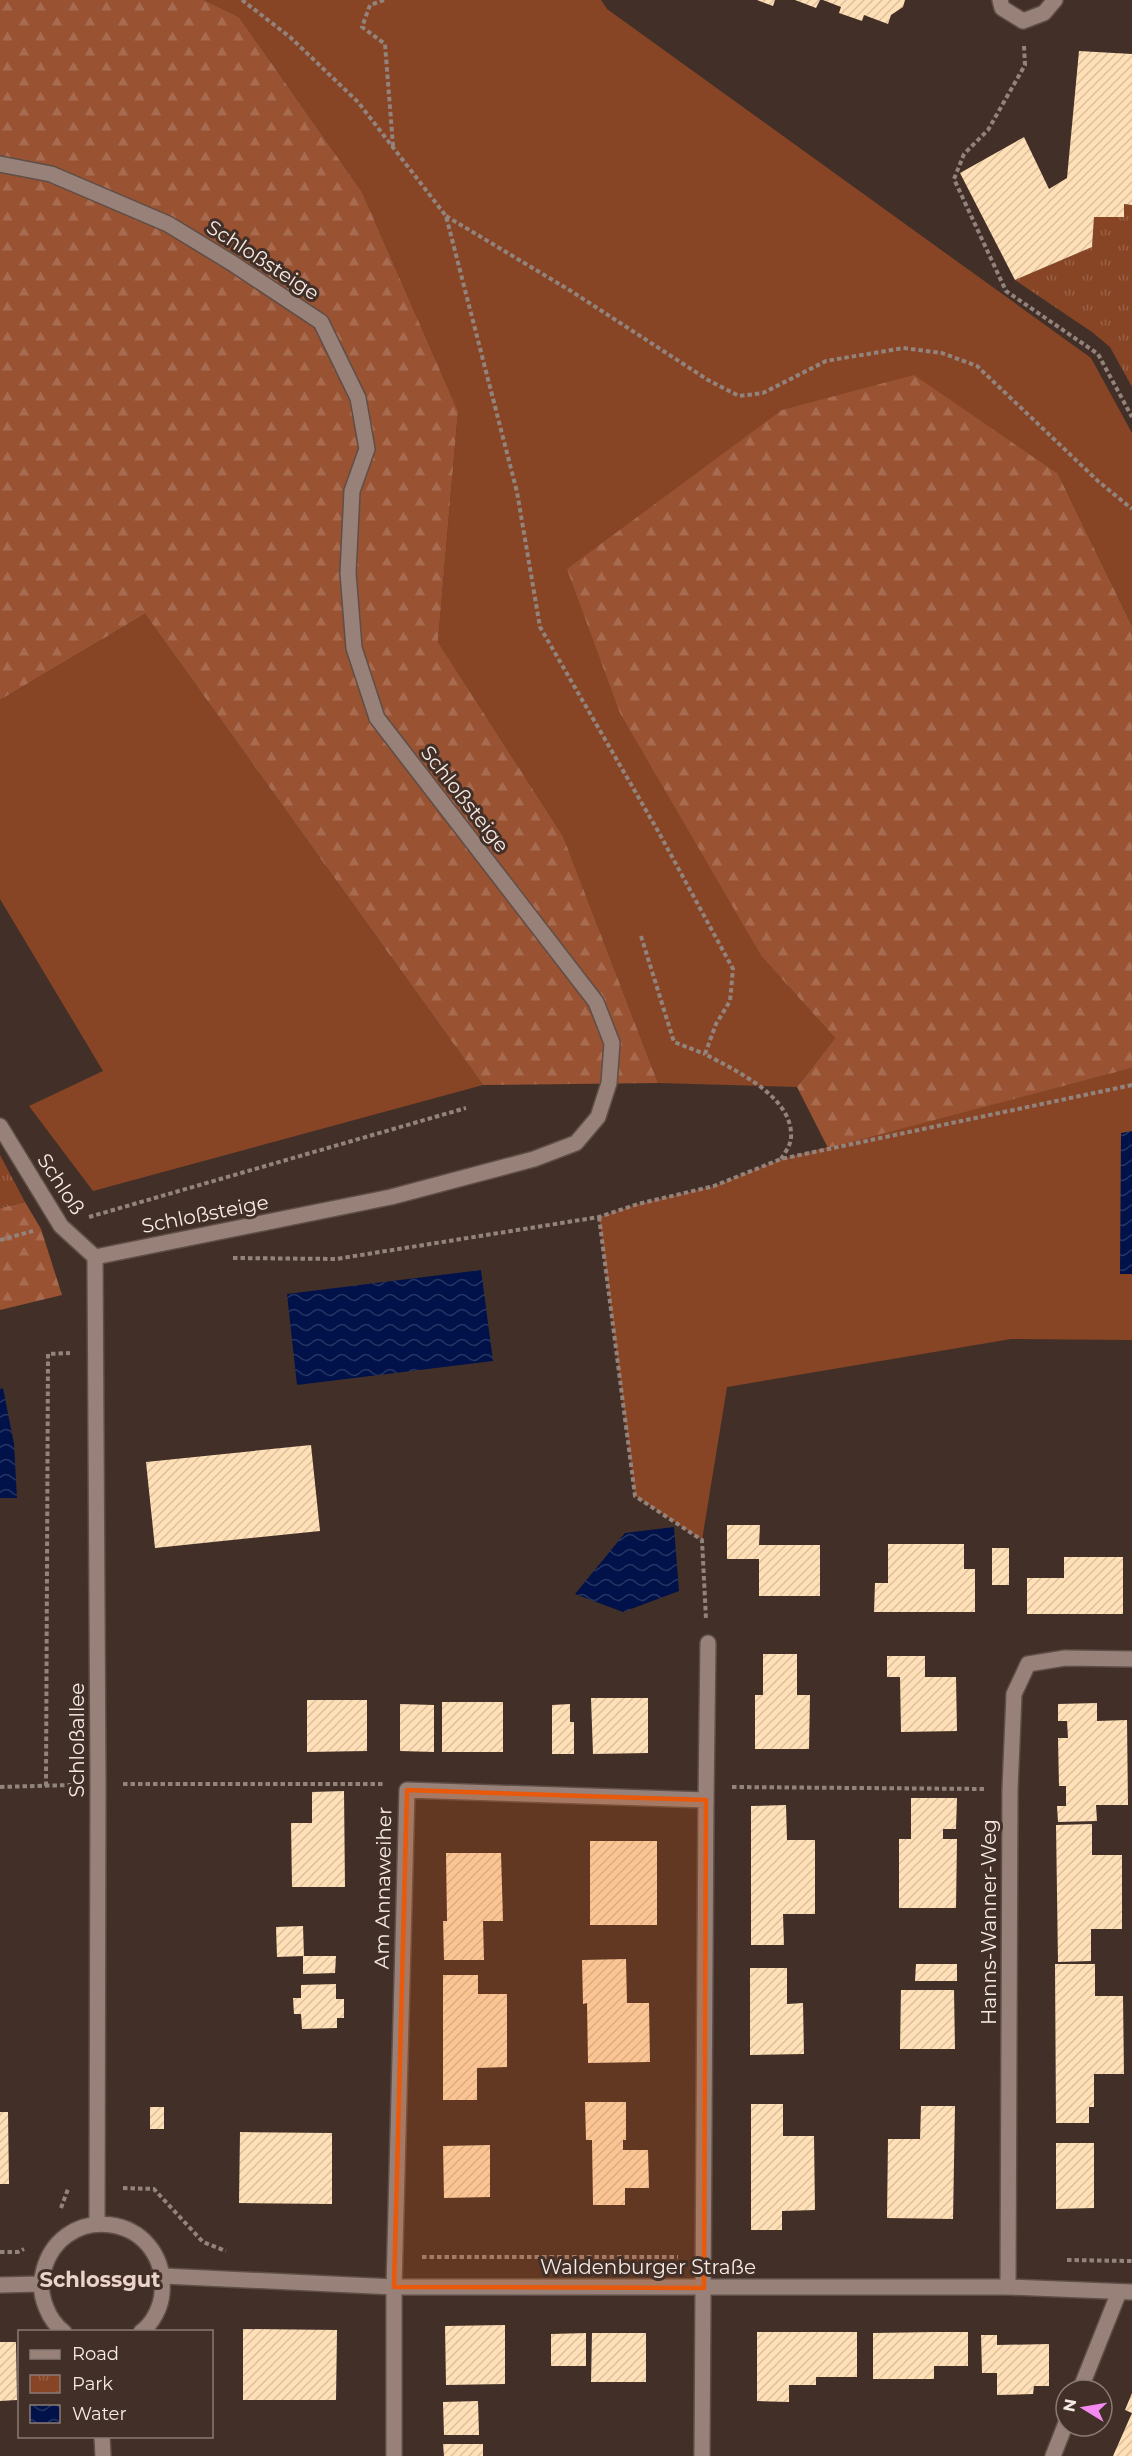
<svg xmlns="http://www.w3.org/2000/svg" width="1132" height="2456" viewBox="0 0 1132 2456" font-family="Montserrat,sans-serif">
<defs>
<pattern id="forest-firs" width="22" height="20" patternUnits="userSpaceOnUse" patternTransform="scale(1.5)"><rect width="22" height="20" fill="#995232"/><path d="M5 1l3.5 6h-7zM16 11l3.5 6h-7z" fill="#a86b50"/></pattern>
<pattern id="park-tufts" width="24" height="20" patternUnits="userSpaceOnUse" patternTransform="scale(1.5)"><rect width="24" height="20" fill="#884526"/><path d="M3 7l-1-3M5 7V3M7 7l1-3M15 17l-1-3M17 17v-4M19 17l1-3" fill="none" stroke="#996045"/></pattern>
<pattern id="water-waves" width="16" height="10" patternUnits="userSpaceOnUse" patternTransform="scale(1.5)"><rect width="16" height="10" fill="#001249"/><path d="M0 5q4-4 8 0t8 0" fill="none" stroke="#263563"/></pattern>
<pattern id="building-hatch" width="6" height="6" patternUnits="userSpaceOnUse" patternTransform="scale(1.5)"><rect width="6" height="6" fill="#ffdfb6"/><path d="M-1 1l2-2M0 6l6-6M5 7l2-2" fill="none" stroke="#dbc09f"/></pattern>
</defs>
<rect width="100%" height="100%" fill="#423028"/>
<!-- grass -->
<g fill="#884526">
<path d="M204 0H601L607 9 1091 358 1132 433V626L1058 474 762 957 835 1038 797 1087 658 1083 563 836 438 642 458 411 362 192 239 17Z"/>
<path d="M145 614 483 1085 93 1191 29 1106 103 1071 0 899V700Z"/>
<path d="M1132 1068V1340L1011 1339 727 1387 702 1540 635 1496 599 1217 638 1204 714 1186 781 1159Z"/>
</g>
<!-- forest -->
<g fill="url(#forest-firs)">
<path d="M0 0H204L239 17 362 192 458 411 438 642 563 836 658 1083 483 1085 145 614 0 700Z"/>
<path d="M914 375 1058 474 1132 626V1068L828 1148 797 1087 835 1038 762 957 620 713 567 569 782 410Z"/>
<path d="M25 1202 41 1229 62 1295 0 1310V1208Z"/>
</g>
<!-- park -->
<g fill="url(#park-tufts)">
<path d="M1124 204 1132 205V387L1110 347 1092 332 1015 280 1092 247 1094 217H1124Z"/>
<path d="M0 1155 25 1202 0 1208Z"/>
</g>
<!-- water -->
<g fill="url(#water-waves)">
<path d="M1132 1131V1274H1120L1121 1133Z"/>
<path d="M481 1270 493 1361 297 1385 287 1294Z"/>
<path d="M3 1388 14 1444 17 1498H0V1389Z"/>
<path d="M674 1527 679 1591 623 1612 575 1594 625 1533Z"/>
</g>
<!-- building -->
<g fill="url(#building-hatch)">
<path d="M757 0H775L773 6Z"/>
<path d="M795 0H820L816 8Z"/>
<path d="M823 0H905L903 7 891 15 888 24 864 15 862 21 839 13 841 7Z"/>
<path d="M1079 51 1132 54V205L1124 204V217H1094L1092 247 1015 280 960 173 1024 137 1049 189 1067 178Z"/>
<path d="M311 1445 320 1531 155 1548 146 1462Z"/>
<path d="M727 1525H760L759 1545H820V1596H759V1559H727Z"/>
<path d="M888 1544H964V1569H975V1612H874L875 1583H888Z"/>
<rect x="992" y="1548" width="17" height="37"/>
<path d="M1064 1557H1123V1614H1027V1578H1064Z"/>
<path d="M763 1654H797V1695H810L809 1749H755V1695H763Z"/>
<path d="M887 1656H925V1677H956L957 1731 901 1732 900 1677H887Z"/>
<path d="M591 1698H648V1753L593 1754Z"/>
<path d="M307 1700H367V1751L307 1752Z"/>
<rect x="442" y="1702" width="61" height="50"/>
<path d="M1097 1703V1721L1127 1720 1128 1805H1096L1097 1821 1058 1822 1057 1806H1066V1786H1059L1058 1738H1068L1067 1721H1058V1704Z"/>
<path d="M400 1704 434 1705V1752L400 1751Z"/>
<path d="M570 1704V1722H574V1754H552V1705Z"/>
<path d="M344 1791 345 1887H292L291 1823H312V1792Z"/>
<path d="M911 1798H957L956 1829H943V1839H957L956 1908H899V1839H911Z"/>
<path d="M786 1805 787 1840H815V1914H783L784 1945H751V1806Z"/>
<path d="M1092 1824V1855H1122V1929H1091V1961L1058 1962 1056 1825Z"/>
<rect x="590" y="1841" width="67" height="84"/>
<path d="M446 1853H501L503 1921H483L484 1960H444L443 1921H447Z"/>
<path d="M303 1926 304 1956 277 1957 276 1927Z"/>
<path d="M303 1956H336L335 1973 303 1974Z"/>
<path d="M626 1959 627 2003H649L650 2062 588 2063 587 2003 583 2004 582 1960Z"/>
<path d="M916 1964H957V1981H915Z"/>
<path d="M1055 1964H1095V1996H1123L1124 2074H1094V2107H1089V2123H1056Z"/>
<path d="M750 1968H787V2004L803 2003 804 2054 750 2055Z"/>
<path d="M443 1975H478V1994H507V2067L477 2068V2100H443Z"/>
<path d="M336 1984V1999H344V2018H337V2028L302 2029 301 2014H294L293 1998H301V1985Z"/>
<path d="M901 1990H954L955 2049H900Z"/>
<path d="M585 2102H626V2140H623V2150H648L649 2188H625V2205H593L592 2140H586Z"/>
<path d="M751 2104H783V2136H814L815 2210 782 2211V2230H751Z"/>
<path d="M921 2106H955L953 2219 887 2218 888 2139H920Z"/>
<rect x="150" y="2107" width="14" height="22"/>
<path d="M0 2112H8L9 2184H0Z"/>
<path d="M240 2132 332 2133V2204L239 2203Z"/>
<path d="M1056 2143H1094V2208L1056 2209Z"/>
<path d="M490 2145V2197L444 2198 443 2146Z"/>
<path d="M505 2325V2384L446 2385 445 2326Z"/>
<path d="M243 2329 337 2330 336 2400H243Z"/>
<path d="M757 2332H857V2377H816V2385H789V2402L757 2401Z"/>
<path d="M934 2332H968V2366H934V2379H873V2333Z"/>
<path d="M586 2333V2366H551V2334Z"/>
<path d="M592 2333H646V2382H591Z"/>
<path d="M981 2335H997V2345L1049 2344V2386H1034L1033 2394 997 2395V2373H982Z"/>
<path d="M0 2342H16L17 2400 0 2401Z"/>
<path d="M1132 2393V2456H1113L1132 2413 1125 2410Z"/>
<path d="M478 2401 479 2435H444L443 2402Z"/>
<path d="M443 2444H483V2456H444Z"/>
</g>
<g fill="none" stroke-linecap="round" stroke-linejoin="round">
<!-- minor casing -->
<g stroke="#5e4e47" stroke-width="18">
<g id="minor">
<path d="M1000 0 1002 8 1023 21 1044 13 1055 0"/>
<path d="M0 164 51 174 168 224 232 263 321 322 358 398 367 449 352 491 348 573 354 648 377 718 596 1002 612 1043 609 1083 598 1117 576 1143 534 1159 391 1197 95 1257"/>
<path d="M0 1126 61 1226 95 1257"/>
<path d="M95 1257 98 1784 97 2223"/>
<path d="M706 1800 708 1643"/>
<path d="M164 2276 394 2287H1008L1132 2292"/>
<path d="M0 2285 41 2284"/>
<path d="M1008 2287 1010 1789 1014 1694 1028 1664 1065 1658 1132 1659"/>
<path d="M64 2332C49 2321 39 2297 42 2278 55 2198 169 2211 162 2293 161 2307 153 2323 141 2332"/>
<path d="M1080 2390 1119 2292"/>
<path d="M102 2436 103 2456"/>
<path d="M394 2456V2287L407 1790 706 1800 702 2456"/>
<path d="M1053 2456 1066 2423"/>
</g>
</g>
<!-- path -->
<g stroke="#92837c" stroke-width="4" stroke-dasharray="4.5 3" stroke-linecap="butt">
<path d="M242 0 290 37 358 102 446 216 517 492 540 627 658 831 733 969 730 1001 716 1024 705 1054C736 1071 794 1097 791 1138 791 1144 785 1153 781 1159"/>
<path d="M384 0 370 5 362 27 385 44 393 146"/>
<path d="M1024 46 1025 65 988 130 964 154 954 179 1006 291 1098 354 1132 417"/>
<path d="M446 216 571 291 708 380 739 396 763 393 826 361 903 348 942 353 977 366 1098 481 1132 509"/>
<path d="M641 936 674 1042 705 1054"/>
<path d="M89 1217 466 1108"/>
<path d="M599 1217 635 1496 702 1540 706 1619"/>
<path d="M0 1240 33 1231"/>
<path d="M233 1258 336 1259 599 1217 638 1204 714 1186 781 1159 1132 1085"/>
<path d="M123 1784H383"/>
<path d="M46 1786 48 1354 70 1353"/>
<path d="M0 1787 71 1785"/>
<path d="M732 1787 986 1789"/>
<path d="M123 2188 154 2189 203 2242 226 2251"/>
<path d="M61 2208 68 2189H70"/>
<path d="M0 2252H18L24 2249"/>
<path d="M422 2257H678"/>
<path d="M1067 2260 1132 2261"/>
</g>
<!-- minor -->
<use href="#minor" stroke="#988178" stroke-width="15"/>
</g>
<!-- marked area -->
<path fill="#e8590c" fill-opacity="0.2" stroke="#e8590c" stroke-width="4.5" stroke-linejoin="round" d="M407 1790 706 1800 704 2288 394 2287Z"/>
<g text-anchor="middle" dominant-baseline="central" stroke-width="6" stroke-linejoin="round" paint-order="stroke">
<!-- street labels -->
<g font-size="20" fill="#f6eae5" stroke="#423028">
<text transform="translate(263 260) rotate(33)">Schloßsteige</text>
<text transform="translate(465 799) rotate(52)">Schloßsteige</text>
<text transform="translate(61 1184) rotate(57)">Schloß</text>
<text transform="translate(205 1214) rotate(-11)">Schloßsteige</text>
<text transform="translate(77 1740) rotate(-90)">Schloßallee</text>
<text transform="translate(383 1888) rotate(-89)">Am Annaweiher</text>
<text transform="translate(989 1922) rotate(-90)">Hanns-Wanner-Weg</text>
<text x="648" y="2267">Waldenburger Straße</text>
</g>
<!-- neighbourhood labels -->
<g font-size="21" font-weight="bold" fill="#ecd3c9" stroke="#423028">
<text x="100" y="2279">Schlossgut</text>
</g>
</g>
<!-- legend -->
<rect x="18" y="2330" width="195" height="108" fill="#423028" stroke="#8a7a74" stroke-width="1.5"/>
<rect x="30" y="2350" width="30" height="9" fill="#988178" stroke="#8a7a74" stroke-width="1.5"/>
<text x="72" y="2360" font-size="18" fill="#f6eae5">Road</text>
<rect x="30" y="2375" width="30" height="18" fill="url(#park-tufts)" stroke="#8a7a74" stroke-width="1.5"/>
<text x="72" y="2390" font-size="18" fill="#f6eae5">Park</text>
<rect x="30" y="2405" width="30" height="18" fill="url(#water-waves)" stroke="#8a7a74" stroke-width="1.5"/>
<text x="72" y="2420" font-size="18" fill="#f6eae5">Water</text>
<!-- north arrow -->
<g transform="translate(1084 2408) rotate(281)"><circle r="28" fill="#423028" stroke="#8a7a74" stroke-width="1.5"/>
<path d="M0-4.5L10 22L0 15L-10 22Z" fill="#f389f1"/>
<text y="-9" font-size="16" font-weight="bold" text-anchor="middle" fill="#f6eae5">N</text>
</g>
</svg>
